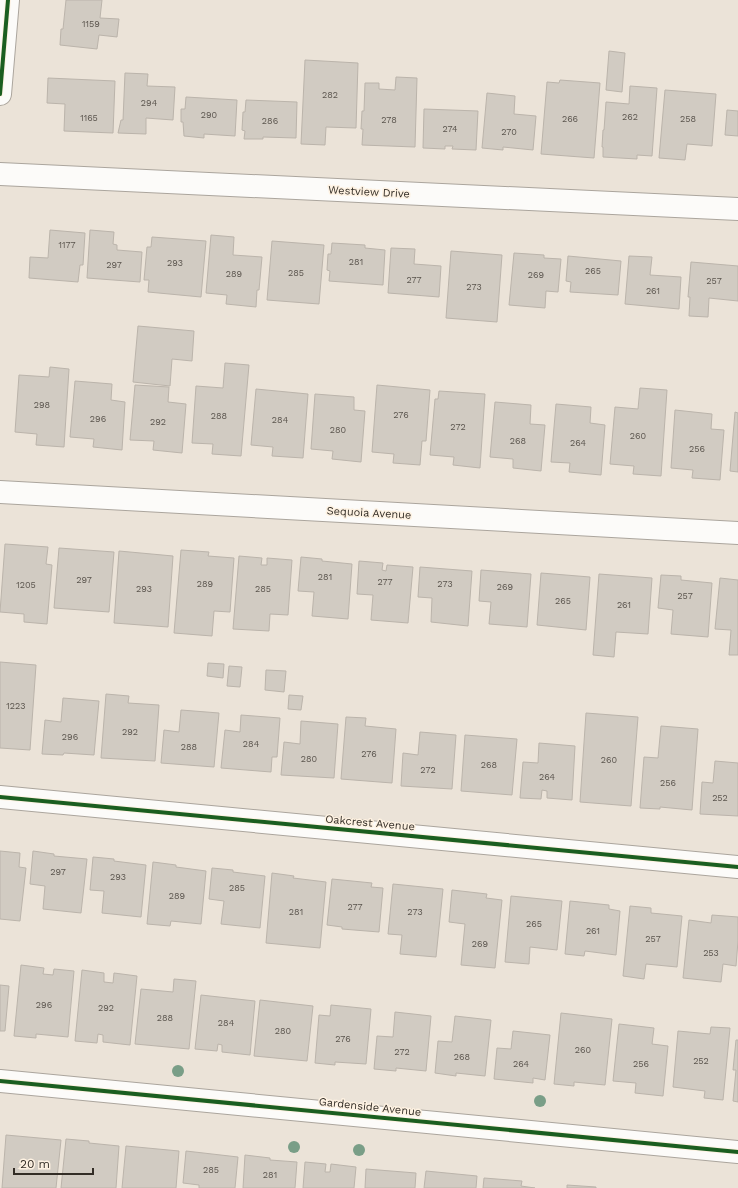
<svg xmlns="http://www.w3.org/2000/svg" width="738" height="1188" viewBox="0 0 738 1188" font-family="'Work Sans',sans-serif">
<rect width="100%" height="100%" fill="#ebe3d8"/>
<!-- building -->
<g fill="#d1cbc2" stroke="#bbb4ab">
<path d="M66 0H102L100 18 119 19 117 37 99 35 97 49 60 45 61 29H63Z"/>
<path d="M609 51 625 53 622 92 606 90Z"/>
<path d="M305 60 358 63 356 128 326 127 325 145 301 144Z"/>
<path d="M125 73 148 74 147 86 175 87 173 120 146 118V134L118 133 121 120H123Z"/>
<path d="M396 77 417 78 415 147 362 145 363 129H361L362 111H364L365 83H379V89L395 90Z"/>
<path d="M48 78 115 81 113 133 64 131 65 104 47 103Z"/>
<path d="M560 80 600 83 594 158 541 154 547 82 559 83Z"/>
<path d="M630 86 657 88 652 156 637 155V159L603 157V147H602L603 130H604L606 102 629 104Z"/>
<path d="M665 90 716 94 712 146 687 144 685 160 659 158Z"/>
<path d="M487 93 515 96 514 114 536 116 533 150 503 147V150L482 148Z"/>
<path d="M186 97 237 100 235 136 204 134V138L184 136 183 122H181V109H185Z"/>
<path d="M246 100 297 102 296 138 263 137V139H244L245 131 242 130 243 112H245Z"/>
<path d="M424 109 478 111 476 150 452 149 453 146H445V149L423 148Z"/>
<path d="M727 110 738 111V136L725 135Z"/>
<path d="M50 230 85 233 83 265H80L78 282 29 278 30 257 48 258Z"/>
<path d="M90 230 114 232 113 244 117 245V250L142 252 140 282 87 278Z"/>
<path d="M211 235 234 237 233 255 262 257 259 290H257L256 307 226 304 227 295 206 293Z"/>
<path d="M152 237 206 241 201 297 148 292 149 280H144L147 247H151Z"/>
<path d="M272 241 324 245 319 304 267 300Z"/>
<path d="M332 243 365 245V248L385 250 383 285 329 281 330 271 327 270 328 254H331Z"/>
<path d="M391 248 415 249 414 264 441 266 439 297 388 293Z"/>
<path d="M451 251 502 255 497 322 446 318Z"/>
<path d="M514 253 544 255V258L561 259 558 292 546 291 545 308 509 305Z"/>
<path d="M568 256 621 261 618 295 570 292 571 282 566 281Z"/>
<path d="M629 256 652 257 650 275 681 277 679 309 625 304Z"/>
<path d="M691 262 738 266V301L709 298 708 317 689 316 690 297H688Z"/>
<path d="M138 326 194 331 192 361 172 359 170 386 133 382Z"/>
<path d="M225 363 249 365 241 456 212 454 213 444 192 443 196 386 223 388Z"/>
<path d="M50 367 69 369 64 447 36 445 37 434 15 432 19 375 49 377Z"/>
<path d="M75 381 112 384 111 400 125 402 122 450 93 447 94 439 70 437Z"/>
<path d="M135 385 169 387 168 402 186 404 182 453 153 450 154 441 130 440Z"/>
<path d="M377 385 430 390 426 441H422L420 465 393 463 394 454 372 452Z"/>
<path d="M640 388 667 390 661 476 633 474 634 466 610 464 615 407 638 409Z"/>
<path d="M256 389 308 394 303 458 272 456 273 447 251 445Z"/>
<path d="M439 391 485 394 480 468 453 465 454 457 430 455 435 399H438Z"/>
<path d="M315 394 354 397V410L365 411 361 462 332 459 333 451 311 449Z"/>
<path d="M495 402 531 405 530 424 545 425 541 471 513 468V459L490 457Z"/>
<path d="M556 404 591 407 590 423 605 425 601 475 569 472 570 463 551 462Z"/>
<path d="M675 410 712 414 711 429 724 430 720 480 692 478 693 470 671 468Z"/>
<path d="M735 412 738 413V472L730 471Z"/>
<path d="M5 544 48 547 46 564 52 565 47 624 24 622V614L0 612Z"/>
<path d="M59 548 114 552 109 612 54 608Z"/>
<path d="M181 550 209 552 208 556 234 558 230 612 214 611 212 636 174 633Z"/>
<path d="M119 551 173 556 168 627 114 623Z"/>
<path d="M239 556 262 558 261 565H267V558L292 560 288 615 270 614 269 631 233 629Z"/>
<path d="M301 557 322 559V561L352 564 348 619 312 616 314 592 298 591Z"/>
<path d="M359 561 383 563 382 570 386 571 387 565 413 567 408 623 371 620 373 595 357 594Z"/>
<path d="M420 567 472 571 468 626 431 622 432 598 418 597Z"/>
<path d="M481 570 531 574 527 627 489 624 491 602 479 601Z"/>
<path d="M541 573 590 577 586 630 537 625Z"/>
<path d="M599 574 652 578 648 634 616 632 614 657 593 655Z"/>
<path d="M661 575 681 576V580L712 583 708 637 671 634 673 610 658 608Z"/>
<path d="M720 578 738 580V655H729L731 630 715 629Z"/>
<path d="M0 662 36 665 30 750 0 748Z"/>
<path d="M208 663 224 664 223 678 207 676Z"/>
<path d="M229 666 242 667 240 687 227 686Z"/>
<path d="M266 670 286 671 284 692 265 690Z"/>
<path d="M106 694 129 696 128 703 159 705 155 761 101 758Z"/>
<path d="M289 695 303 696 301 710 288 709Z"/>
<path d="M63 698 99 701 94 755 64 753 63 755 42 754 45 720 61 722Z"/>
<path d="M181 710 219 713 214 767 161 763 164 730 179 732Z"/>
<path d="M586 713 638 717 631 806 580 802Z"/>
<path d="M241 715 280 718 277 757H272L271 772 221 768 225 730 240 732Z"/>
<path d="M346 717 366 718 365 726 396 729 392 783 341 779Z"/>
<path d="M301 721 338 724 334 778 281 775 284 742 300 744Z"/>
<path d="M661 726 698 729 692 810 660 807V809L640 808 644 757 658 758Z"/>
<path d="M420 732 456 735 452 789 401 786 403 753 418 755Z"/>
<path d="M465 735 517 739 512 795 461 791Z"/>
<path d="M539 743 575 746 572 800 547 798V791L542 790 541 799 520 798 523 762 538 763Z"/>
<path d="M715 761 738 763V816L700 814 702 782 713 783Z"/>
<path d="M0 851 20 853 19 867 26 868 20 921 0 919Z"/>
<path d="M33 851 54 854V856L87 859 81 913 43 909 45 886 30 884Z"/>
<path d="M93 857 114 859V861L146 865 141 917 102 913 104 891 90 890Z"/>
<path d="M153 862 176 865V867L206 871 201 924 171 921 170 926 147 924Z"/>
<path d="M212 868 233 870V872L265 876 260 928 221 924 224 901 209 899Z"/>
<path d="M272 873 294 876 293 878 326 882 320 948 266 943Z"/>
<path d="M332 879 372 883 371 887 383 888 379 932 342 929V927L327 925Z"/>
<path d="M393 884 443 889 436 957 400 954 402 935 388 934Z"/>
<path d="M452 890 487 894 486 898 502 900 495 968 461 965 465 924 449 922Z"/>
<path d="M511 896 562 901 557 950 530 947 529 964 505 962Z"/>
<path d="M570 901 609 905V909L620 911 616 955 585 951 584 956 565 954Z"/>
<path d="M630 906 651 908V913L682 916 677 967 646 964 644 979 623 976Z"/>
<path d="M712 915 738 917V941L736 966 723 964 721 982 683 978 689 920 711 923Z"/>
<path d="M21 965 44 968 43 974 53 975 54 969 74 971 68 1037 36 1034V1038L14 1036Z"/>
<path d="M82 970 104 973V982L113 983 114 973 137 976 130 1045 103 1042V1035L98 1034 97 1043 75 1041Z"/>
<path d="M174 979 196 981 189 1049 135 1044 141 989 173 992Z"/>
<path d="M0 985 9 986 5 1031H0Z"/>
<path d="M201 995 255 1001 250 1055 222 1052V1045L218 1044 217 1051 195 1049Z"/>
<path d="M260 1000 313 1006 307 1061 254 1056Z"/>
<path d="M331 1005 371 1009 366 1064 335 1062V1065L315 1063 319 1015 330 1016Z"/>
<path d="M395 1012 431 1016 426 1071 396 1068V1071L374 1069 377 1036 393 1037Z"/>
<path d="M561 1013 612 1019 605 1085 574 1082V1086L554 1084Z"/>
<path d="M455 1016 491 1020 485 1076 456 1073V1076L435 1073 438 1041 452 1042Z"/>
<path d="M619 1024 654 1028 652 1044 668 1046 663 1096 635 1093 636 1083 613 1081Z"/>
<path d="M711 1027 730 1028 723 1100 704 1098 705 1091 673 1087 678 1031 710 1034Z"/>
<path d="M513 1031 550 1035 545 1080 533 1078V1083L494 1079 497 1048 511 1049Z"/>
<path d="M736 1040H738V1102L733 1101 736 1070H733Z"/>
<path d="M6 1135 61 1140 56 1188H2Z"/>
<path d="M66 1139 89 1141V1143L119 1146 116 1188H61Z"/>
<path d="M126 1146 179 1151 176 1188H122Z"/>
<path d="M186 1151 238 1157 235 1188H199V1185L183 1183Z"/>
<path d="M245 1155 270 1158V1160L297 1162 295 1188H243Z"/>
<path d="M305 1162 326 1164 325 1172H330L331 1164 356 1167 354 1188H303Z"/>
<path d="M366 1169 416 1173 415 1188H365Z"/>
<path d="M426 1171 477 1176 476 1188H424Z"/>
<path d="M484 1178 522 1181 521 1186 535 1188H483Z"/>
<path d="M567 1185 596 1187V1188H567Z"/>
</g>
<g fill="none" stroke-linecap="round" stroke-linejoin="round">
<!-- minor casing -->
<g stroke="#aba59d" stroke-width="24">
<g id="minor">
<path d="M0 94 8 0"/>
<path d="M0 174 738 209"/>
<path d="M0 492 738 533"/>
<path d="M0 797 738 867"/>
<path d="M0 1081 738 1152"/>
</g>
</g>
<!-- minor -->
<use href="#minor" stroke="#fcfbf9" stroke-width="22"/>
<!-- cycleway casing -->
<g stroke="#fef2e2" stroke-width="6">
<g id="cycleway">
<path d="M0 94 8 0"/>
<path d="M0 797 738 867"/>
<path d="M0 1081 738 1152"/>
</g>
</g>
<!-- cycleway -->
<use href="#cycleway" stroke="#1b5e20" stroke-width="4"/>
</g>
<!-- trees -->
<g fill="#799e87">
<circle cx="178" cy="1071" r="6"/>
<circle cx="540" cy="1101" r="6"/>
<circle cx="294" cy="1147" r="6"/>
<circle cx="359" cy="1150" r="6"/>
</g>
<g text-anchor="middle" dominant-baseline="central" stroke-width="3" stroke-linejoin="round" paint-order="stroke">
<!-- number labels -->
<g font-size="9" fill="#5b554e">
<text x="91" y="24">1159</text>
<text x="330" y="95">282</text>
<text x="149" y="103">294</text>
<text x="209" y="115">290</text>
<text x="630" y="117">262</text>
<text x="89" y="118">1165</text>
<text x="570" y="119">266</text>
<text x="688" y="119">258</text>
<text x="389" y="120">278</text>
<text x="270" y="121">286</text>
<text x="450" y="129">274</text>
<text x="509" y="132">270</text>
<text x="67" y="245">1177</text>
<text x="356" y="262">281</text>
<text x="175" y="263">293</text>
<text x="114" y="265">297</text>
<text x="593" y="271">265</text>
<text x="296" y="273">285</text>
<text x="234" y="274">289</text>
<text x="536" y="275">269</text>
<text x="414" y="280">277</text>
<text x="714" y="281">257</text>
<text x="474" y="287">273</text>
<text x="653" y="291">261</text>
<text x="42" y="405">298</text>
<text x="401" y="415">276</text>
<text x="219" y="416">288</text>
<text x="98" y="419">296</text>
<text x="280" y="420">284</text>
<text x="158" y="422">292</text>
<text x="458" y="427">272</text>
<text x="338" y="430">280</text>
<text x="638" y="436">260</text>
<text x="518" y="441">268</text>
<text x="578" y="443">264</text>
<text x="697" y="449">256</text>
<text x="325" y="577">281</text>
<text x="84" y="580">297</text>
<text x="385" y="582">277</text>
<text x="205" y="584">289</text>
<text x="445" y="584">273</text>
<text x="26" y="585">1205</text>
<text x="505" y="587">269</text>
<text x="144" y="589">293</text>
<text x="263" y="589">285</text>
<text x="685" y="596">257</text>
<text x="563" y="601">265</text>
<text x="624" y="605">261</text>
<text x="16" y="706">1223</text>
<text x="130" y="732">292</text>
<text x="70" y="737">296</text>
<text x="251" y="744">284</text>
<text x="189" y="747">288</text>
<text x="369" y="754">276</text>
<text x="309" y="759">280</text>
<text x="609" y="760">260</text>
<text x="489" y="765">268</text>
<text x="428" y="770">272</text>
<text x="547" y="777">264</text>
<text x="668" y="783">256</text>
<text x="720" y="798">252</text>
<text x="58" y="872">297</text>
<text x="118" y="877">293</text>
<text x="237" y="888">285</text>
<text x="177" y="896">289</text>
<text x="355" y="907">277</text>
<text x="296" y="912">281</text>
<text x="415" y="912">273</text>
<text x="534" y="924">265</text>
<text x="593" y="931">261</text>
<text x="653" y="939">257</text>
<text x="480" y="944">269</text>
<text x="711" y="953">253</text>
<text x="44" y="1005">296</text>
<text x="106" y="1008">292</text>
<text x="165" y="1018">288</text>
<text x="226" y="1023">284</text>
<text x="283" y="1031">280</text>
<text x="343" y="1039">276</text>
<text x="583" y="1050">260</text>
<text x="402" y="1052">272</text>
<text x="462" y="1057">268</text>
<text x="701" y="1061">252</text>
<text x="521" y="1064">264</text>
<text x="641" y="1064">256</text>
<text x="211" y="1170">285</text>
<text x="270" y="1175">281</text>
</g>
<!-- street labels -->
<g font-size="11" fill="#332d26" stroke="#fef2e2">
<text transform="translate(369 192) rotate(3)">Westview Drive</text>
<text transform="translate(369 513) rotate(3)">Sequoia Avenue</text>
<text transform="translate(370 823) rotate(5)">Oakcrest Avenue</text>
<text transform="translate(370 1107) rotate(6)">Gardenside Avenue</text>
</g>
</g>
<!-- scale -->
<path d="M14 1168v6h79v-6" fill="none" stroke="#332d26" stroke-width="2"/>
<text x="20" y="1168" font-size="12" fill="#332d26" stroke="#fef2e2" stroke-width="3" paint-order="stroke">20 m</text>
</svg>
